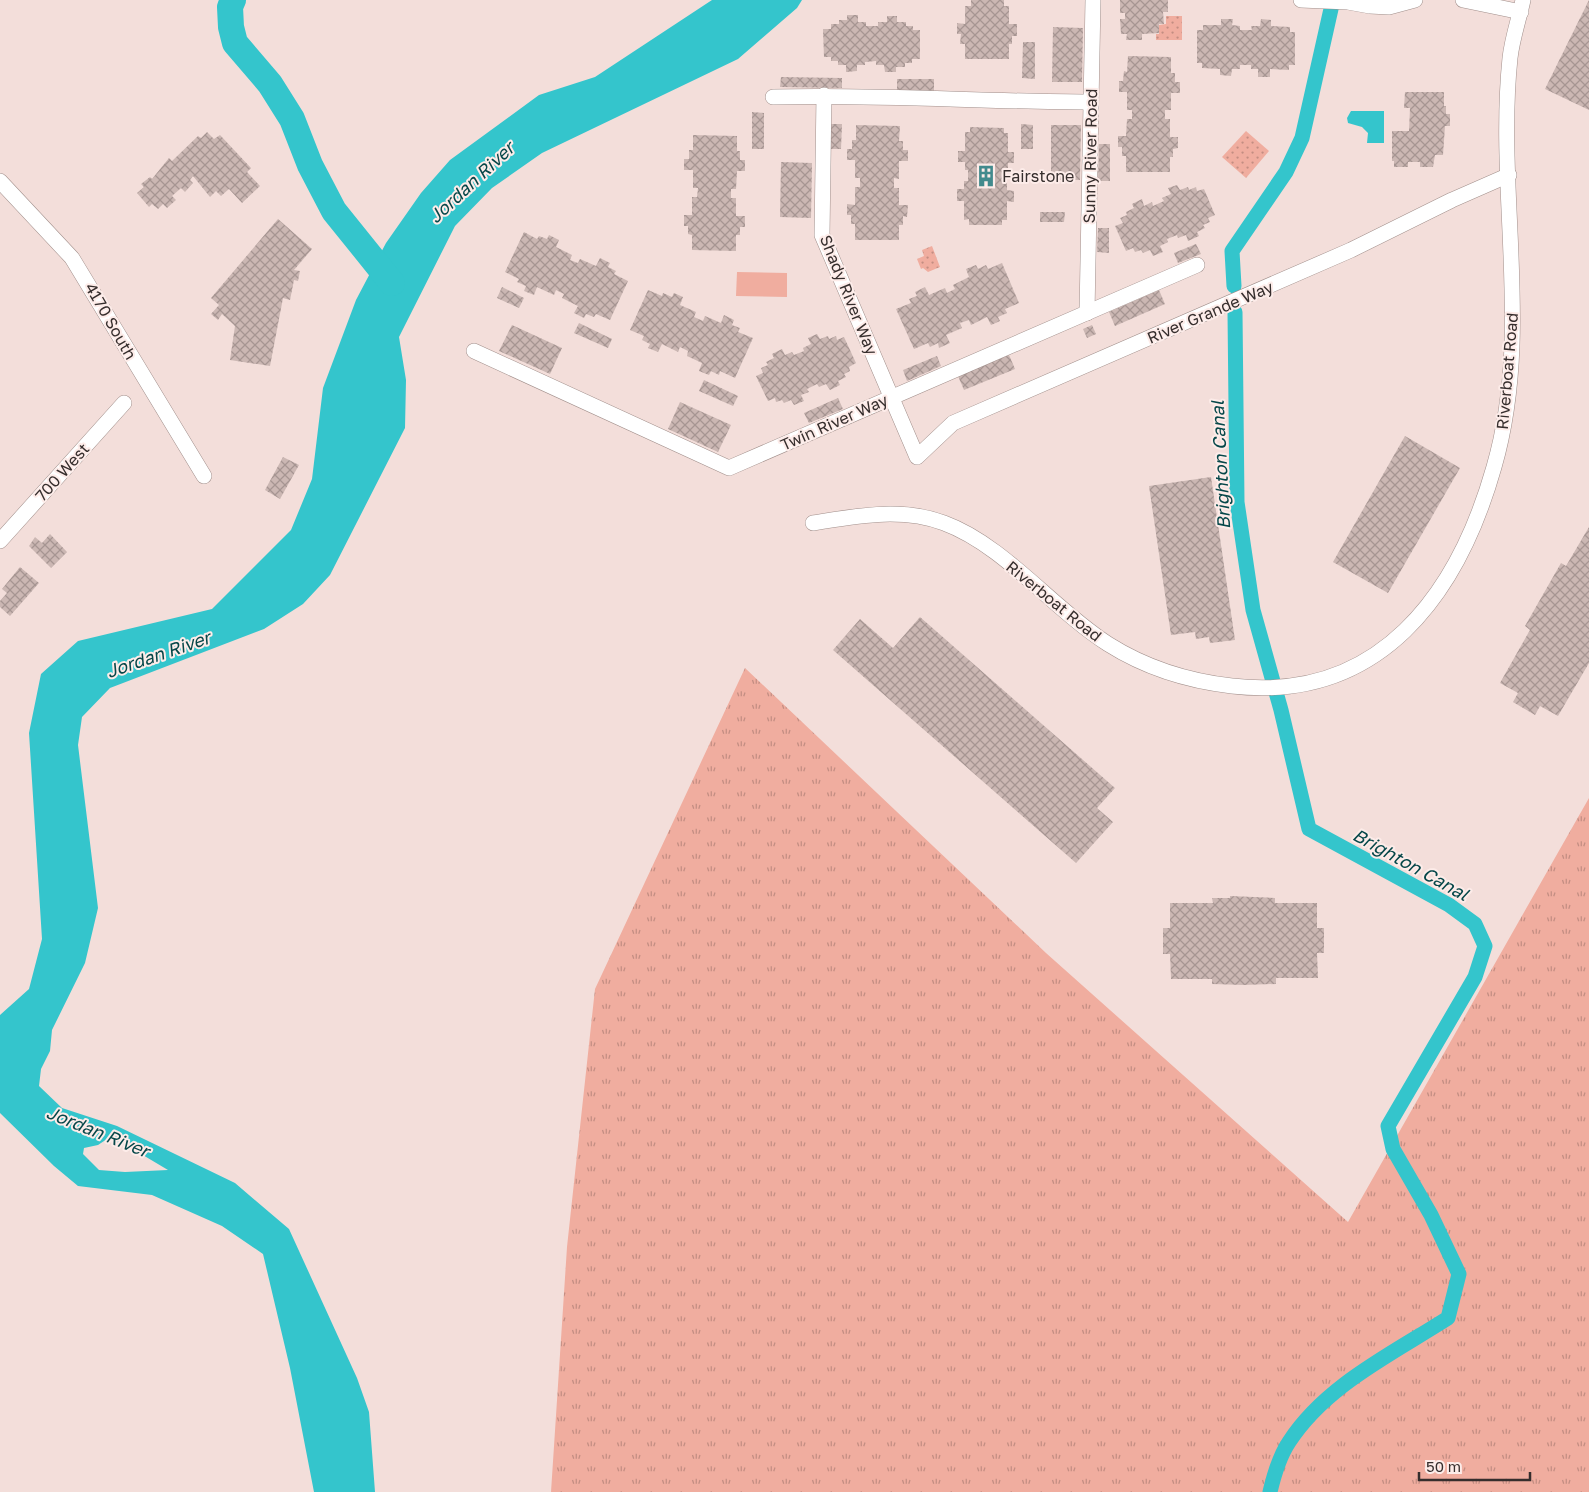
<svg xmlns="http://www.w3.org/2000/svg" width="1589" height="1492" viewBox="0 0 1589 1492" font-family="'Golos Text',sans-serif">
<defs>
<pattern id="grass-tufts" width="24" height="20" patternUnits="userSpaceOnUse" patternTransform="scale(1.25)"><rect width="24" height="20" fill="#f0ad9f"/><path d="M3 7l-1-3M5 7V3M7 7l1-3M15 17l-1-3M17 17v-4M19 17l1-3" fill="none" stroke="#c38d82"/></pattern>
<pattern id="park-dots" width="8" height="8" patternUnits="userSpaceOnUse" patternTransform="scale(1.25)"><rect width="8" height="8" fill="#f0ad9f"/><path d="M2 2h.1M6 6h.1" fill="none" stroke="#c38d82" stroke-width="1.8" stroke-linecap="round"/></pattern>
<pattern id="building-cross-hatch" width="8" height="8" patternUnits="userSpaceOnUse" patternTransform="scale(1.25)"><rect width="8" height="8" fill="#cbb7b3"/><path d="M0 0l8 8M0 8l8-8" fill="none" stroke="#a69592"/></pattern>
</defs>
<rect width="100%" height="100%" fill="#f3deda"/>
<!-- grass -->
<path fill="url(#grass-tufts)" d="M745 668 1046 953 1348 1222 1589 798V1492H551L567 1247 595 989Z"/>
<!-- park -->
<g fill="url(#park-dots)">
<path d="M1166 16H1182V40H1156V34H1159V25L1166 24Z"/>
<path d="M1246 131 1269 151 1246 178 1222 157Z"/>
<path d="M932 246 940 267 928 272 923 268 921 269 917 259 924 256 922 250Z"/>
</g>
<!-- pitch -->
<path fill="#f0ad9f" d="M737 272 787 273V297L736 296Z"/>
<!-- water -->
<g fill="#34c5cc" fill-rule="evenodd">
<path d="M712 0H802L797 8 738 59 542 153 492 188 455 226 399 337 406 380 405 428 330 575 303 604 264 629 110 688 82 717 78 745 98 908 85 963 52 1030 50 1051 41 1069 39 1086 62 1108 117 1126 235 1183 289 1229 357 1378 369 1412 375 1492H314L290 1368 263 1254 222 1226 152 1195 78 1186 54 1166 0 1113V1015L29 989 42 939 29 733 41 674 78 641 212 609 291 530 312 479 323 388 356 300 386 243 421 193 450 160 539 95 595 77ZM107 1139 126 1145 168 1170 125 1172 99 1170 83 1154 84 1148 98 1145Z"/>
<path d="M1351 111H1384V143H1367L1368 133 1362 127 1348 123 1347 118Z"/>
</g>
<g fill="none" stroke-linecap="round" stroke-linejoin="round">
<!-- canal -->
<g stroke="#34c5cc" stroke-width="15">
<path d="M1234 286 1232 251 1286 172 1302 138 1333 0"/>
<path d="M1235 312 1237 502 1253 610 1281 710 1309 829 1449 905 1475 924 1485 946 1475 977 1388 1126 1393 1149 1431 1215 1459 1274 1448 1318C1392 1354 1326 1385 1289 1442 1279 1457 1274 1475 1270 1492"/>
</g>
<!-- river -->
<path stroke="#34c5cc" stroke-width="26" d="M233 0 230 7 231 27 235 43 270 84 292 119 310 165 334 211 392 283"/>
</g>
<!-- building -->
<g fill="url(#building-cross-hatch)">
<path d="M971 0H1004V6H1009V24H1017V36H1012V44H1009V59H965V44H960L961 34H957V23L965 24V6H971Z"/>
<path d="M1120 0H1168V12H1163L1164 24H1159V33L1142 34V40H1126L1127 34H1121L1120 19H1125V13H1120Z"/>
<path d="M1589 0V110L1545 89Z"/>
<path d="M847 15H858V22H866V26H878V22H887V16H897V22H906V26H913V30H920V59H912V63H905V67H896V72H885L884 65H876V61L865 62V65H857V71L846 72V65H838V61H831V57H824L823 29H831V24H839V20H847Z"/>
<path d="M1221 19H1233L1232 25 1240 26V30H1252L1251 26H1260L1261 19 1271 20V26L1290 27V32H1295V65H1289V70L1270 69V77H1258V69H1251V65H1240V69H1232L1231 76 1220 75V69L1202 68V63H1197V30H1203V25H1221Z"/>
<path d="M1053 27 1083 28 1082 82H1052Z"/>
<path d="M1023 42H1035V79L1022 78Z"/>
<path d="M1128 56 1171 57V73H1175V82H1180V93H1171V110H1165V119H1170V137H1178V148L1173 149V157H1170V172H1126V156H1122V147H1118V136H1126L1127 119H1132V110H1127V92H1119V81H1123L1124 71 1127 72Z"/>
<path d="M781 77 842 78V88L780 87Z"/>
<rect x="897" y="79" width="37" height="12"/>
<path d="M1405 92H1444V106H1446V114H1450V126H1445L1443 155H1435L1433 167H1420V162H1408V167H1394V161H1392V131H1409L1410 108H1404Z"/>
<path d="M752 112 764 113V149H752Z"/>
<path d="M830 124H842L841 149H830Z"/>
<path d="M1021 124 1033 125V149H1021Z"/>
<path d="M856 125 900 126 899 141H903V150H908V161H899V179L894 178V188H899V205H908L907 217 903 216V225H899V240H855V224H851V215H847V204L855 205V187H860V178H855V160H847V149H852V140H856Z"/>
<path d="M1051 125H1081L1080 180H1051Z"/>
<path d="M970 127 1004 128V133H1008V152H1014V163H1008V171H1004V182H1007V190L1014 191V202L1007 201V220H1002V225H969V219L964 220V201H957V189H964V181H968V170H965V162H958V151H965V132H970Z"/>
<path d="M207 132 214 139 220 135 251 168 247 172 260 186 242 203 229 189 221 196 216 191 210 197 193 176 190 180 193 183 185 192 181 188 172 196 176 200 167 208 163 204 158 209 152 204 149 207 137 193 144 187 141 184 150 177 152 179 169 158 172 161 198 136 201 138Z"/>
<path d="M693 135 737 136V151H740V160H745V171H737L736 189H731V198H736V216H745V227H740V235H736V251L692 250V235L688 234V226H684V215H692V197H697L698 188H693V170H684V159H689V150H693Z"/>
<path d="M1099 144H1110V181H1098Z"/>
<path d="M781 162 812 163 811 218 780 217Z"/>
<path d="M1177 185 1180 190 1188 187 1189 190 1196 187 1197 191 1204 189 1215 215 1208 218 1210 222 1203 225 1205 228 1197 232 1199 236 1188 241 1186 235 1178 238 1177 235 1167 239 1168 242 1160 246 1163 252 1153 256 1150 250 1143 253 1141 250 1135 252 1133 248 1126 251 1115 226 1123 223 1120 218 1127 215 1126 212 1134 208 1132 204 1142 199 1144 206 1152 202 1153 206 1164 201 1162 198 1171 194 1168 188Z"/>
<path d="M1040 212H1065L1064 222H1040Z"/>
<path d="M278 219 312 249 294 270 300 271 298 281 294 280 290 300 283 298 270 366 230 360 235 326 222 314 218 320 211 314 219 305 211 298Z"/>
<path d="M1098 228H1109V253L1097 252Z"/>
<path d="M524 232 537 239 539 236 547 239 549 235 559 240 556 247 572 255 570 260 578 263 580 259 596 266 600 258 610 263 608 267 616 271 614 274 628 281 610 320 596 314 594 317 586 314 584 318 574 313 578 306 562 298 564 294 556 290 554 295 537 287 534 295 524 291 526 286 517 282 519 279 505 272Z"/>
<path d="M1196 244 1201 254 1178 263 1174 253Z"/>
<path d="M1002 263 1019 303 1005 309 1007 313 998 317 1000 321 991 325 987 317 971 325 969 320 960 323 962 328 946 335 950 343 939 348 938 343 930 347 928 343 914 349 896 309 911 303 909 299 917 296 915 292 925 287 929 295 945 288 947 293 955 289 953 285 969 277 966 269 976 265 978 269 986 265 988 269Z"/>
<path d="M502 287 524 298 519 308 497 298Z"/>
<path d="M648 290 662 296 663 293 672 297 674 293 683 297 680 305 696 312 694 317 703 321 705 316 721 323 724 315 734 320 732 325 740 328 738 332 753 338 735 378 720 371 719 375 711 371 709 375 699 371 702 363 687 356 688 351 680 347 678 352 662 344 658 352 648 348 650 344 642 340 644 336 630 330Z"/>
<path d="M1159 290 1165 304 1115 326 1109 312Z"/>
<path d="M579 323 612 339 608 348 574 333Z"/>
<path d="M512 325 562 348 550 374 499 351Z"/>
<path d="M1092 325 1096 334 1087 338 1083 329Z"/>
<path d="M817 334 820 339 828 336 829 339 836 336 837 340 844 337 856 363 849 367 850 371 844 374 846 377 838 381 840 385 830 390 826 384 819 387 817 384 807 389 809 392 801 395 804 401 794 405 791 400 784 403 782 400 776 402 775 398 768 401 756 376 763 373 761 368 768 365 766 362 774 358 772 354 782 349 785 355 792 352 794 355 804 351 803 348 811 344 808 338Z"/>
<path d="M1009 355 1015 369 964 390 958 376Z"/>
<path d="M937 356 941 366 907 381 903 370Z"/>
<path d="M704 380 738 396 733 406 699 391Z"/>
<path d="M838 398 843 409 809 423 804 413Z"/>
<path d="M680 402 731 425 718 452 668 429Z"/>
<path d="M1405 436 1460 468 1388 593 1333 562Z"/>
<path d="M283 457 299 465 280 499 265 490Z"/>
<path d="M1211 477 1235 640 1210 643 1209 637 1196 639 1195 632 1171 635 1149 486Z"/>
<path d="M1589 527V663L1558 716 1540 706 1535 715 1513 702 1518 693 1500 683 1530 630 1525 626 1561 563 1566 566Z"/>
<path d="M50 534 67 552 51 568 29 546 35 537 42 543Z"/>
<path d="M20 567 39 583 10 616 0 607V601L7 593 2 589Z"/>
<path d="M920 617 1115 788 1097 808 1113 822 1076 863 833 650 860 619 893 648Z"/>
<path d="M1230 896 1275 898V903H1317V928H1324V953H1317L1318 978H1276V984L1243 985 1212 984V979H1171L1170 954H1163V928H1170V903H1213L1212 898H1230Z"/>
</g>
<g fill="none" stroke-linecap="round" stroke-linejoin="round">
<!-- street casing -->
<g stroke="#a18f8b" stroke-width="16">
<g id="street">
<path d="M1301 0 1348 2 1370 6 1389 7 1415 0"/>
<path d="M1463 0 1521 12"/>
<path d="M824 95 822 235 917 457 953 423 1351 250 1452 200 1509 175"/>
<path d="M773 97C879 94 985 102 1091 102"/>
<path d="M0 181 72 258 204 476"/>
<path d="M1087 313 1093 0"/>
<path d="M474 351 729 468 1197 265"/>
<path d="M813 523C857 516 901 507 944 523 1004 545 1053 609 1108 644 1146 668 1188 681 1232 686 1380 703 1458 594 1494 467 1533 333 1496 193 1510 58 1512 39 1519 19 1523 0"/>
<path d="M0 541 124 403"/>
</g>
</g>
<!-- street -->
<use href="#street" stroke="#fff" stroke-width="15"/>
</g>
<!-- icons -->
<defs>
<g id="building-bare" transform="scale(1.725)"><path d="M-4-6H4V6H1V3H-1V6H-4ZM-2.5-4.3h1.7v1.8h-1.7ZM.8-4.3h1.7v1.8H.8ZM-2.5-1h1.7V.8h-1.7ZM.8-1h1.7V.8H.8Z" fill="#428a8d" stroke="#fdece9" stroke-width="2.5" paint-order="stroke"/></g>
</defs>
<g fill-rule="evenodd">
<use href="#building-bare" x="986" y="176"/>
</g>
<g text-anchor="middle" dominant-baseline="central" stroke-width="4" stroke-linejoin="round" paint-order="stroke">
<!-- street labels -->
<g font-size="16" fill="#362e2d" stroke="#fdece9">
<text transform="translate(1090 156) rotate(-89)">Sunny River Road</text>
<text transform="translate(849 295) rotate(68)">Shady River Way</text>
<text transform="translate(1210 312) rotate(-23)">River Grande Way</text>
<text transform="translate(111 321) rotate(60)">4170 South</text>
<text transform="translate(1507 371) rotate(-85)">Riverboat Road</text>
<text transform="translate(834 422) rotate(-24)">Twin River Way</text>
<text transform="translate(62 472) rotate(-48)">700 West</text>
<text transform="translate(1054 601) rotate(39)">Riverboat Road</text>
</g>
<!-- poi labels -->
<g font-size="16" fill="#362e2d" stroke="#fdece9" text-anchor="start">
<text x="1002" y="176">Fairstone</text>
</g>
<!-- water labels -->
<g font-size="18" font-style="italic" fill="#064749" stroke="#fdece9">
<text transform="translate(471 182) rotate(-43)">Jordan River</text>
<text transform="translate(1220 465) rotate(-93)">Brighton Canal</text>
<text transform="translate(158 654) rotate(-19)">Jordan River</text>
<text transform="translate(1411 864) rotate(29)">Brighton Canal</text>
<text transform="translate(98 1131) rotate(22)">Jordan River</text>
</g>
</g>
<!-- scale -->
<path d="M1419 1472v8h111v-8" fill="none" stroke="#362e2d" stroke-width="2.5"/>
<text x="1426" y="1472" font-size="15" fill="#362e2d" stroke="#fdece9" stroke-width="4" paint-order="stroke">50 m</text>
</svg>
